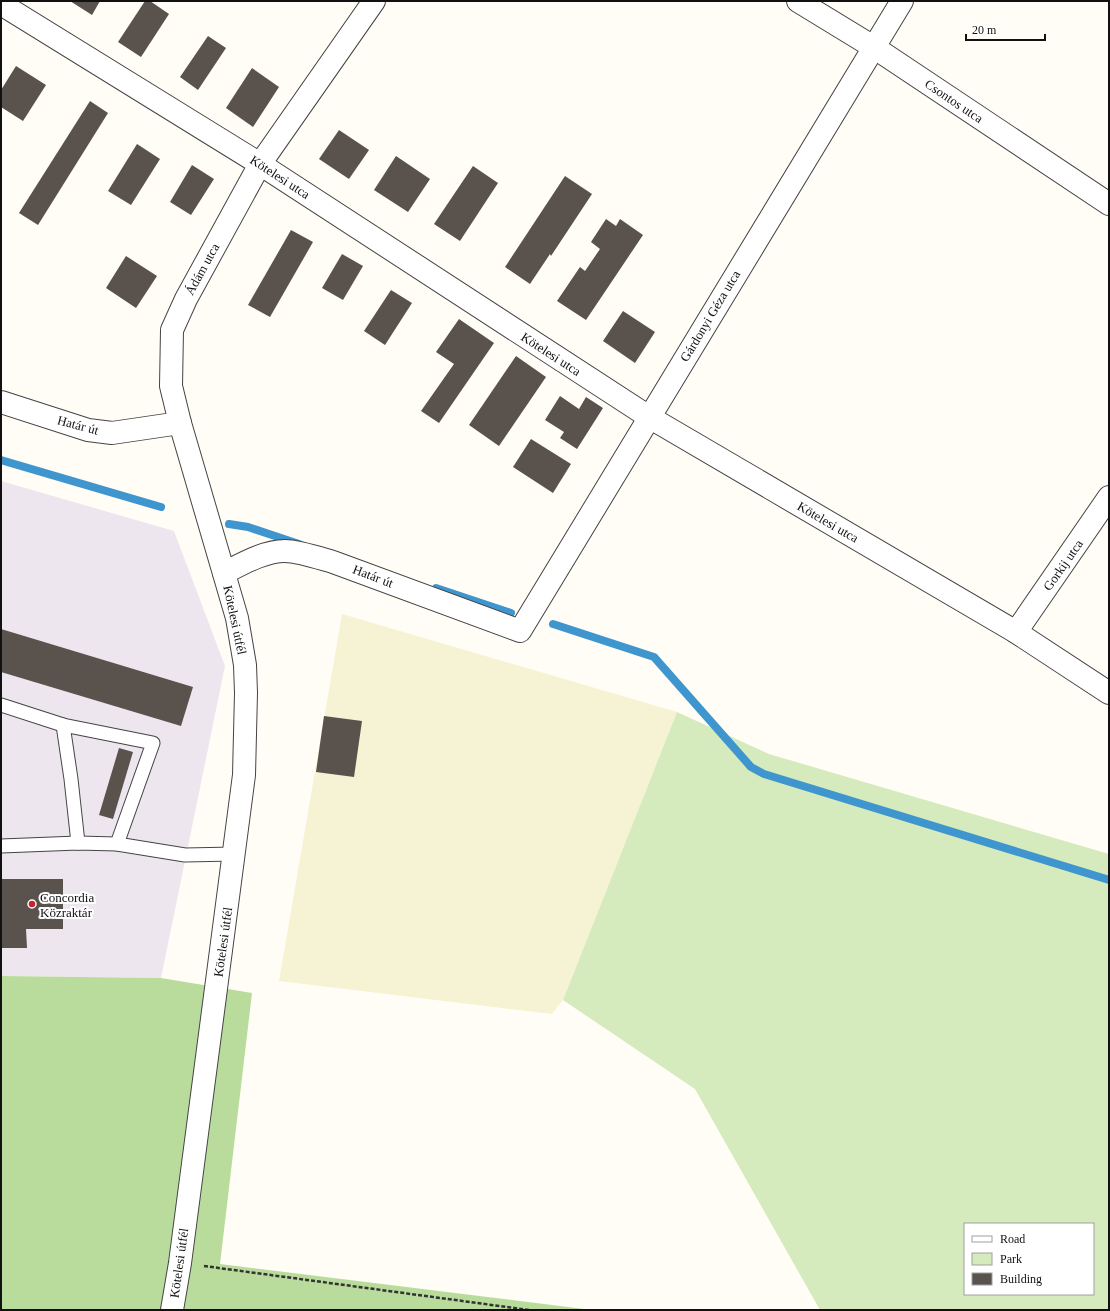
<svg xmlns="http://www.w3.org/2000/svg" width="1110" height="1311" viewBox="0 0 1110 1311" font-family="Georgia,serif">
<rect width="100%" height="100%" fill="#fffdf5"/>
<!-- industrial -->
<path fill="#eee6ef" d="M1 481 174 531 225 666 161 978 1 976Z"/>
<!-- farmland -->
<path fill="#f6f3d4" d="M342 614 677 712 563 1000 552 1014 279 981Z"/>
<!-- green -->
<path fill="#d5ebbd" fill-rule="evenodd" d="M677 712 769 754 1109 854V1310H820L695 1089 563 1000ZM965 1224H1093V1294H965Z"/>
<!-- forest -->
<path fill="#b9dc9c" d="M1 976 161 978 252 993 220 1264 592 1310H1Z"/>
<g fill="none" stroke-linecap="round" stroke-linejoin="round">
<!-- stream -->
<g stroke="#3f96cf" stroke-width="8">
<path d="M1 460 161 507"/>
<path d="M229 524 248 527 299 544"/>
<path d="M436 588 511 613"/>
<path d="M553 624 654 657 751 767 764 774 1109 880"/>
</g>
</g>
<!-- building -->
<g fill="#5a524d">
<path d="M70 1H100L92 15Z"/>
<path d="M145 1H150L169 14 141 57 118 42Z"/>
<path d="M208 36 226 48 198 90 180 77Z"/>
<path d="M16 66 46 85 23 121 1 107V90Z"/>
<path d="M252 68 279 87 253 127 226 108Z"/>
<path d="M90 101 108 113 38 225 19 213Z"/>
<path d="M339 130 369 150 349 179 319 159Z"/>
<path d="M137 144 160 159 131 205 108 191Z"/>
<path d="M396 156 430 179 408 212 374 190Z"/>
<path d="M192 165 214 179 191 215 170 202Z"/>
<path d="M473 166 498 183 460 241 434 224Z"/>
<path d="M565 176 592 194 551 256 550 254 530 284 505 267Z"/>
<path d="M606 219 616 226 620 219 643 235 586 320 557 301 580 267 585 271 600 249 591 242Z"/>
<path d="M291 230 313 242 270 317 248 305Z"/>
<path d="M342 254 363 266 343 300 322 288Z"/>
<path d="M126 256 157 276 136 308 106 288Z"/>
<path d="M391 290 412 303 385 345 364 331Z"/>
<path d="M623 311 655 332 635 363 603 341Z"/>
<path d="M459 319 494 343 439 423 421 411 454 364 436 352Z"/>
<path d="M516 356 546 377 499 446 469 425Z"/>
<path d="M560 396 579 409 586 397 603 408 577 449 560 438 564 432 545 420Z"/>
<path d="M531 439 571 464 553 493 513 467Z"/>
<path d="M1 629 193 687 181 726 1 672Z"/>
<path d="M324 716 362 721 354 777 316 772Z"/>
<path d="M119 748 133 752 113 819 99 815Z"/>
<path d="M1 879H63V929H26L27 948H1Z"/>
</g>
<g fill="none" stroke-linecap="round" stroke-linejoin="round">
<!-- lane casing -->
<g stroke="#444" stroke-width="15">
<g id="lane">
<path d="M1 705 63 725 153 743 117 844"/>
<path d="M63 725 71 779 78 843"/>
<path d="M1 846 78 843 117 844 185 855 234 854"/>
</g>
</g>
<!-- street casing -->
<g stroke="#444" stroke-width="24">
<g id="street">
<path d="M798 1 875 48 1109 204"/>
<path d="M1 4 260 164 649 417 1016 632 1109 693"/>
<path d="M1 402 88 430 112 433 180 423"/>
<path d="M224 573C242 564 264 551 285 551 298 551 319 558 333 562L520 631 902 1"/>
<path d="M1016 632 1109 497"/>
<path d="M172 1310 180 1263 244 775 246 693 245 665 237 618 180 423 171 386 172 330 186 299 260 164 374 1"/>
</g>
</g>
<!-- path -->
<path stroke="#333" stroke-width="2.5" stroke-dasharray="4 2" stroke-linecap="butt" d="M204 1266 529 1310"/>
<!-- lane -->
<use href="#lane" stroke="#fff" stroke-width="13"/>
<!-- street -->
<use href="#street" stroke="#fff" stroke-width="22"/>
</g>
<!-- markers -->
<circle fill="#c4262e" stroke="#fff" stroke-width="1.5" cx="32" cy="904" r="4"/>
<g text-anchor="middle" dominant-baseline="central" stroke-width="4" stroke-linejoin="round" paint-order="stroke">
<!-- street labels -->
<g font-size="13" fill="#111" stroke="#fff">
<text transform="translate(954 101) rotate(34)">Csontos utca</text>
<text transform="translate(280 177) rotate(33)">Kötelesi utca</text>
<text transform="translate(202 269) rotate(-61)">Ádám utca</text>
<text transform="translate(710 316) rotate(-59)">Gárdonyi Géza utca</text>
<text transform="translate(551 354) rotate(33)">Kötelesi utca</text>
<text transform="translate(78 425) rotate(15)">Határ út</text>
<text transform="translate(828 522) rotate(30)">Kötelesi utca</text>
<text transform="translate(1063 565) rotate(-55)">Gorkij utca</text>
<text transform="translate(373 576) rotate(21)">Határ út</text>
<text transform="translate(235 620) rotate(78)">Kötelesi útfél</text>
<text transform="translate(223 942) rotate(-82)">Kötelesi útfél</text>
<text transform="translate(179 1263) rotate(-82)">Kötelesi útfél</text>
</g>
<!-- poi labels -->
<g font-size="13" fill="#111" stroke="#fff" text-anchor="start">
<text x="40" y="897">Concordia<tspan x="40" dy="15">Közraktár</tspan></text>
</g>
</g>
<!-- border -->
<rect width="1110" height="1311" fill="none" stroke="#111111" stroke-width="4"/>
<!-- legend -->
<rect x="964" y="1223" width="130" height="72" fill="#ffffff" stroke="#a0a0a0"/>
<rect x="972" y="1236" width="20" height="6" fill="#ffffff" stroke="#a0a0a0"/>
<text x="1000" y="1243" font-size="12" fill="#111111">Road</text>
<rect x="972" y="1253" width="20" height="12" fill="#d5ebbd" stroke="#a0a0a0"/>
<text x="1000" y="1263" font-size="12" fill="#111111">Park</text>
<rect x="972" y="1273" width="20" height="12" fill="#5a524d" stroke="#a0a0a0"/>
<text x="1000" y="1283" font-size="12" fill="#111111">Building</text>
<!-- scale -->
<path d="M966 34v6h79v-6" fill="none" stroke="#111111" stroke-width="2"/>
<text x="972" y="34" font-size="12" fill="#111111" stroke="#ffffff" stroke-width="3" paint-order="stroke">20 m</text>
</svg>
